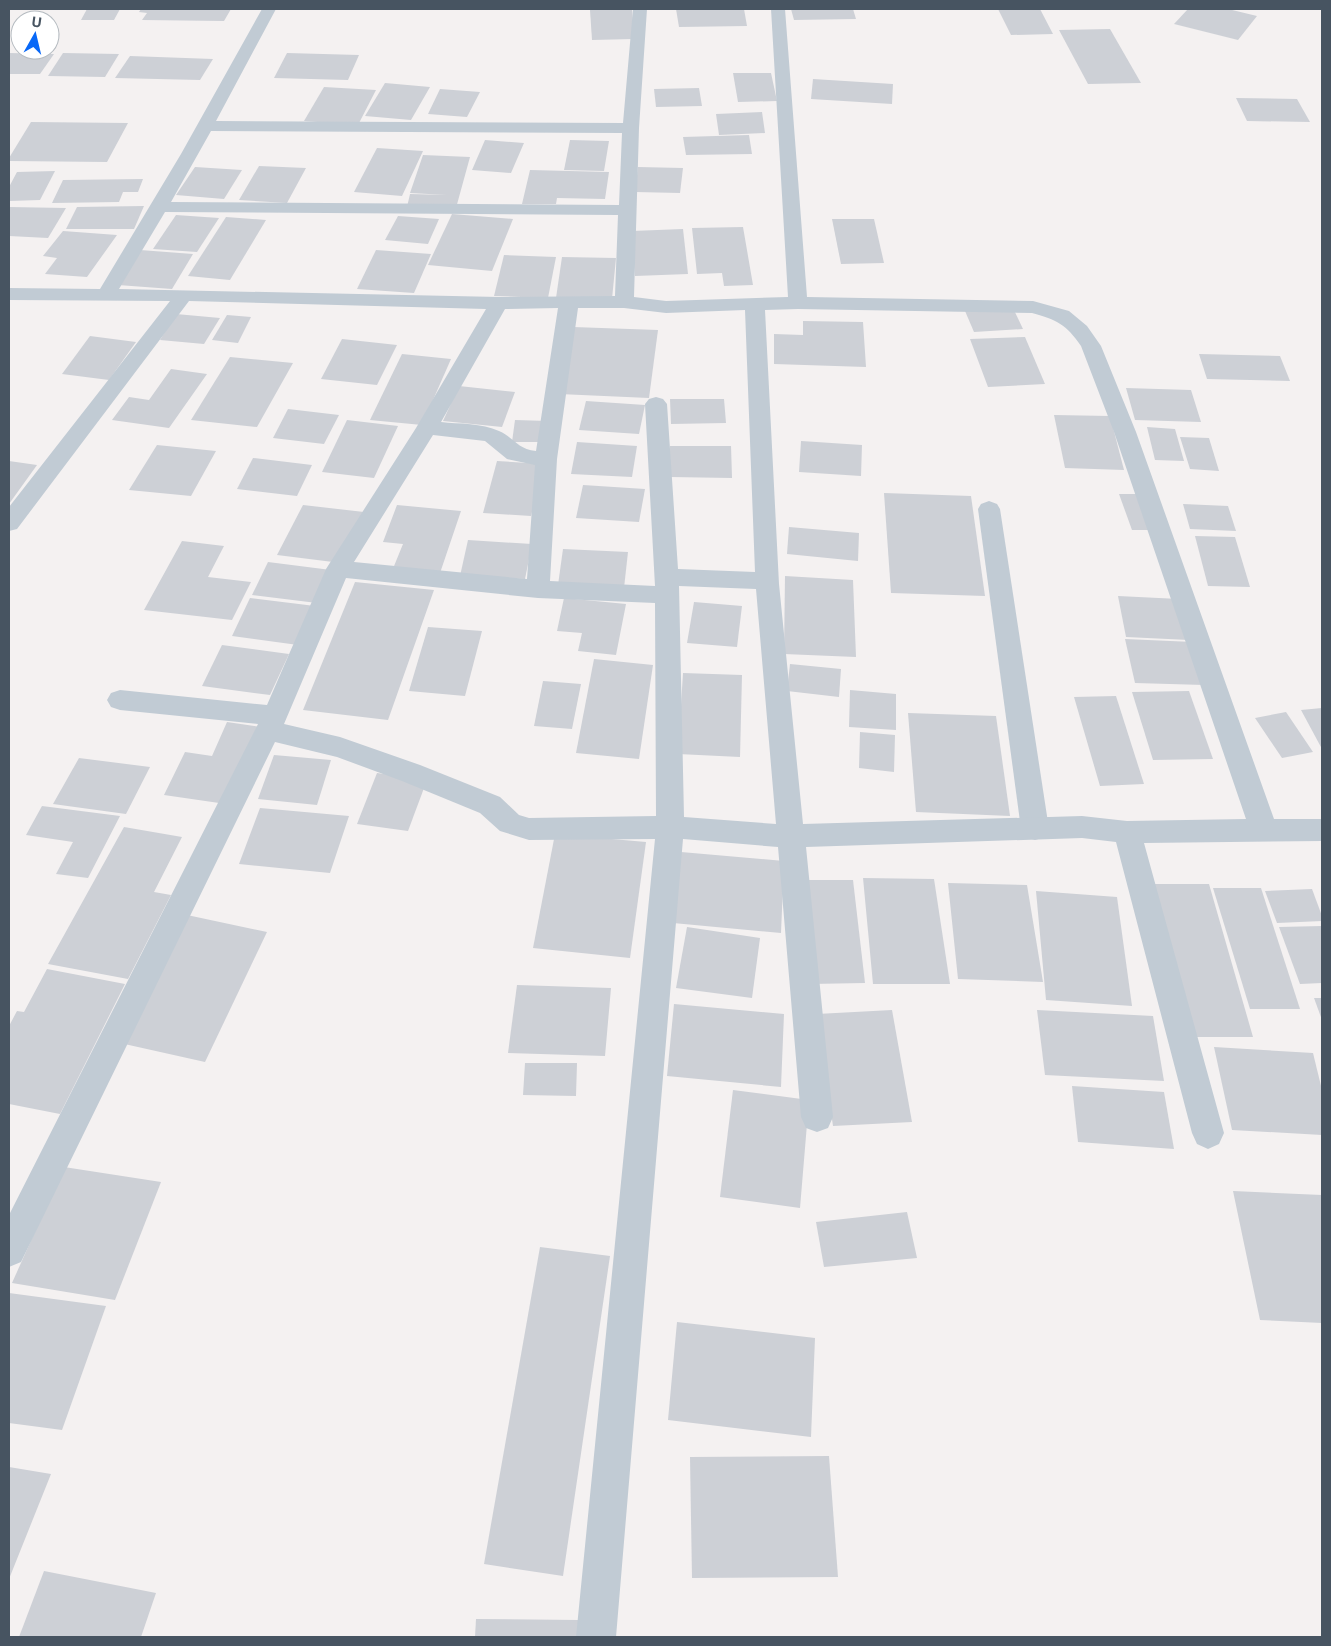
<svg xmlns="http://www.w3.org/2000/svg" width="1331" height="1646" viewBox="0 0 1331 1646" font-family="'Noto Sans',sans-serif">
<rect width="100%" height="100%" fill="#f4f1f1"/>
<!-- building -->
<g fill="#cdd0d6">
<path d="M87 9H120L114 20H81Z"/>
<path d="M141 9H231L224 21 142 20 147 13 139 12Z"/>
<path d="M632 9 634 39 592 40 590 10Z"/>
<path d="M676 9H744L747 26 679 27Z"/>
<path d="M791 9H853L856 19 794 20Z"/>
<path d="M998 9H1040L1053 34 1011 35Z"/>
<path d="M1188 9H1228L1257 16 1238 40 1174 24Z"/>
<path d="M1110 29 1141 83 1088 84 1059 30Z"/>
<path d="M9 53 54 54 40 74H9Z"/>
<path d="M63 53 119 54 105 77 48 76Z"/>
<path d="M287 53 359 55 348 80 274 78Z"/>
<path d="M130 56 213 59 200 80 115 78Z"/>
<path d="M733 73H771L777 101 738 102Z"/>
<path d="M813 79 893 84 892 104 811 99Z"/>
<path d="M385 83 430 87 411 120 365 116Z"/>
<path d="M324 87 376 90 358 125 304 121Z"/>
<path d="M699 88 702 106 656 107 654 89Z"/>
<path d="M440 89 480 92 467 117 428 114Z"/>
<path d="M1236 98 1297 99 1310 122 1247 121Z"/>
<path d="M762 112 765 133 719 135 716 114Z"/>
<path d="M31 122 128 123 107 162 9 161V158Z"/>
<path d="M749 135 752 154 686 155 683 137Z"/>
<path d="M485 140 524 143 511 173 472 170Z"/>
<path d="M570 140 609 141 604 171 564 170Z"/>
<path d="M377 148 423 151 402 196 354 192Z"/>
<path d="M423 155 470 157 456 208 407 207 410 194 447 195 410 193Z"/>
<path d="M259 166 306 168 287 203 239 200Z"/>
<path d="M195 167 242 170 224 199 176 195Z"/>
<path d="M638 167 683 168 680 193 635 192Z"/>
<path d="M530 170 609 172 605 199 557 198 556 204H522Z"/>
<path d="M55 171 40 200 9 201V187L17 172Z"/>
<path d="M143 179 138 192H123L119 202 52 203 63 180Z"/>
<path d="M144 206 134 229H66L77 207Z"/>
<path d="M9 207 66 208 48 238 9 236Z"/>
<path d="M452 214 513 219 492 271 428 265Z"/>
<path d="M176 215 219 218 197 252 153 249Z"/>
<path d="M398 216 439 219 428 244 385 240Z"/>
<path d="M226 217 266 220 230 280 188 276Z"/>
<path d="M832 219H874L884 263 841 264Z"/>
<path d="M743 227 753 285 724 286 722 273 697 274 692 228Z"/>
<path d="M683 229 688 274 635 276 632 231Z"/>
<path d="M63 231 117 235 87 277 45 274 57 258 43 256Z"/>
<path d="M140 250 193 254 172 289 118 285Z"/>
<path d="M376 250 431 254 414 293 357 289Z"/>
<path d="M504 255 556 257 548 298 494 296Z"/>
<path d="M562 257 616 258 612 299 556 298Z"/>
<path d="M1013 308 1023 329 974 332 965 311Z"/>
<path d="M176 314 220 318 204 344 160 340Z"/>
<path d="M227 315 251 317 238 343 212 340Z"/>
<path d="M803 321 863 322 866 367 774 364V334L803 335Z"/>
<path d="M573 327 658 330 649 398 559 394Z"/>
<path d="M90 336 136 342 109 380 62 374Z"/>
<path d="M1025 337 1045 384 988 387 970 339Z"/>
<path d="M342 339 397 345 377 385 321 379Z"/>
<path d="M402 354 451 359 422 425 370 420Z"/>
<path d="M1199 354 1280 356 1290 381 1207 379Z"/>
<path d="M230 357 293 363 257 427 191 420Z"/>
<path d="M171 369 207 374 169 428 112 420 129 397 149 400Z"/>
<path d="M459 386 515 392 502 427 443 421Z"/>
<path d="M1126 388 1191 390 1201 422 1135 420Z"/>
<path d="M670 399H724L726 423 671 424Z"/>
<path d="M586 401 645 405 639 434 579 430Z"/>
<path d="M288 409 339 415 324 444 273 438Z"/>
<path d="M1054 415 1110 416 1124 470 1065 468Z"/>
<path d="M347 420 398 426 374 478 322 472Z"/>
<path d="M515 420 548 421 546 442H512Z"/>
<path d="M1147 427 1175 429 1184 461 1155 460Z"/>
<path d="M1180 437 1209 438 1219 471 1190 469Z"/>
<path d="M801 441 862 445 861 476 799 472Z"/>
<path d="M577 442 637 446 632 477 571 474Z"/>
<path d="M157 445 216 451 191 496 129 490Z"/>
<path d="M670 446H731L732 478 670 477Z"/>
<path d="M253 458 312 465 297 496 237 489Z"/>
<path d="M9 461 37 465 9 504Z"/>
<path d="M497 461 544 464 531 516 483 513Z"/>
<path d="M583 485 645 489 639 522 576 518Z"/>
<path d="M884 493 971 496 985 596 891 593Z"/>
<path d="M1119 494H1142L1154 530H1132Z"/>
<path d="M1183 504 1228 506 1236 531 1190 529Z"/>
<path d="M303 505 364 512 341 563 277 555Z"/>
<path d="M397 505 461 511 439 576 392 571 403 544 383 542Z"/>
<path d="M789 527 859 533 858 561 787 554Z"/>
<path d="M1195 536 1235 537 1250 587 1208 586Z"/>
<path d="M468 540 532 544 525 579 460 576Z"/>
<path d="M182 541 224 546 208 577 251 582 232 620 144 610Z"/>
<path d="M563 549 628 552 624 588 558 585Z"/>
<path d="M268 562 331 570 317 603 252 595Z"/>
<path d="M785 576 853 580 856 657 784 654Z"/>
<path d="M355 582 434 590 388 720 303 710Z"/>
<path d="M1118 596 1179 599 1189 640 1126 637Z"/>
<path d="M250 598 315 606 298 645 232 636Z"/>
<path d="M564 598 626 604 616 655 578 651 582 633 557 631Z"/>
<path d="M694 602 742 606 737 647 687 643Z"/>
<path d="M428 627 482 631 465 696 409 691Z"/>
<path d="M1125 639 1193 642 1204 685 1135 683Z"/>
<path d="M222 645 289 654 270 695 202 686Z"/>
<path d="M594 659 653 665 639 759 576 753Z"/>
<path d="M790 664 841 669 839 697 787 691Z"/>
<path d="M683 673 742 675 740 757 678 754Z"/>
<path d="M543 681 581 684 572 729 534 726Z"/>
<path d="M850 690 896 694V730L849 727Z"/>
<path d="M1189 691 1213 759 1153 760 1132 692Z"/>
<path d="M1116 696 1144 784 1100 786 1074 697Z"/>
<path d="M1322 708V749L1301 710Z"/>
<path d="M1286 712 1313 752 1282 758 1255 718Z"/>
<path d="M908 713 996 716 1010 816 916 812Z"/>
<path d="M227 722 261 727 226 804 164 795 185 752 212 756Z"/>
<path d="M860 732 895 735 894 772 859 768Z"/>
<path d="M274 755 331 760 317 805 258 799Z"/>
<path d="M79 758 150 767 126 814 53 804Z"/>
<path d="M377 773 427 780 408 831 357 824Z"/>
<path d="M42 806 120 816 88 878 56 874 73 842 26 835Z"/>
<path d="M260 808 349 816 330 873 239 864Z"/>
<path d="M124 827 182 837 154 892 171 895 128 979 48 964Z"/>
<path d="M555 834 646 842 630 958 533 948Z"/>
<path d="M681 852 784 861 781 933 673 923Z"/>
<path d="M863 878 934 879 950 984H873Z"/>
<path d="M802 880H853L865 983 810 984Z"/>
<path d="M948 883 1027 885 1043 982 958 979Z"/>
<path d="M1148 884H1209L1253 1037H1187Z"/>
<path d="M1213 888H1261L1300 1009H1250Z"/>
<path d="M1312 889 1322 916V921L1277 923 1265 891Z"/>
<path d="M1036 891 1117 897 1132 1006 1046 1000Z"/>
<path d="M187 915 267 932 205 1062 120 1043Z"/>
<path d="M1322 926V983L1300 984 1279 927Z"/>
<path d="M687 927 760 938 752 998 676 988Z"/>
<path d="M47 969 125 984 60 1114 9 1104V1026L17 1011 24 1012Z"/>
<path d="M517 985 611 988 605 1056 508 1053Z"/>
<path d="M1314 998H1322V1020Z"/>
<path d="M674 1004 784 1014 781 1087 667 1076Z"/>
<path d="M892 1010 912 1122 833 1126 817 1014Z"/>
<path d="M1037 1010 1153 1016 1164 1081 1045 1075Z"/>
<path d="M1214 1047 1313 1053 1322 1090V1135L1232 1130Z"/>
<path d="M525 1063H577L576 1096 523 1095Z"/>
<path d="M1072 1086 1164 1092 1174 1149 1078 1142Z"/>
<path d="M733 1090 809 1100 800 1208 720 1197Z"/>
<path d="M64 1167 161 1182 115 1300 12 1283Z"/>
<path d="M1233 1191 1322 1195V1323L1260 1320Z"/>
<path d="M907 1212 917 1258 824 1267 816 1222Z"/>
<path d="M540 1247 610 1256 563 1576 484 1564Z"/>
<path d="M9 1293 106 1306 62 1430 9 1423Z"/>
<path d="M677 1322 815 1338 811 1437 668 1420Z"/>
<path d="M829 1456 838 1577 692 1578 690 1457Z"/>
<path d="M9 1467 51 1474 9 1579Z"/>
<path d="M44 1571 156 1593 141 1637H19Z"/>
<path d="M476 1619 579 1620 578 1637H475Z"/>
</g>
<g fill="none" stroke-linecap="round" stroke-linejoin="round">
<!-- lane -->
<path fill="#c1cbd4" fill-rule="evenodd" d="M989 501 997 504 1000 509 1049 829 1045 837 1035 840 1025 837 1021 829 978 509 981 504Z"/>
<!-- street -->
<path fill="#c1cbd4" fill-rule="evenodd" d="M262 9H276L216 121 623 123 633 9H647L639 128 634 297 666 301 788 297 771 9H785L807 297 1033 301 1069 311 1087 326 1101 346 1136 432 1274 819H1322V841L1144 843 1224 1133 1219 1144 1208 1149 1197 1144 1192 1133 1116 842 1082 838 806 847 833 1117 828 1128 817 1132 806 1128 801 1117 778 847 683 839 616 1637H576L655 839 529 840 500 831 480 813 402 781 337 757 275 742 21 1262 9 1267V1215L258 724 120 710 111 707 107 700 111 693 120 690 267 705 326 569 416 428 486 309 189 301 17 529 9 531V507L170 301 9 300V288L100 289 181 154ZM211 131 622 133 619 205 171 202ZM165 212 618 215 615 296 499 297 119 289ZM558 308 536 451C517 449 515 438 499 431 482 423 459 424 441 422L505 309ZM578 308H624L666 313 745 310 755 572 678 569 667 404 663 399 656 397 649 399 645 404 655 586 550 581 557 459ZM798 309 1032 313C1057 320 1066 324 1081 346L1114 432 1246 819 1127 821 1082 816 803 824 779 584 765 310ZM433 435 485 441 507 459 535 465 527 579 354 562ZM346 578 538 598 655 603 656 816 529 818 519 815 500 797 420 765 340 737 284 724ZM679 586 756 589 776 824 684 817Z"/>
</g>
<!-- border -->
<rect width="1331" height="1646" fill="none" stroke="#475461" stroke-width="20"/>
<!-- north arrow -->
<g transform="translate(35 35) rotate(8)"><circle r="24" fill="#ffffff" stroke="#b5bbc0"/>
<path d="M0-4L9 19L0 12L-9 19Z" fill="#0868f7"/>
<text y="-8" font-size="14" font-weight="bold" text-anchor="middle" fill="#475461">U</text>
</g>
</svg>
